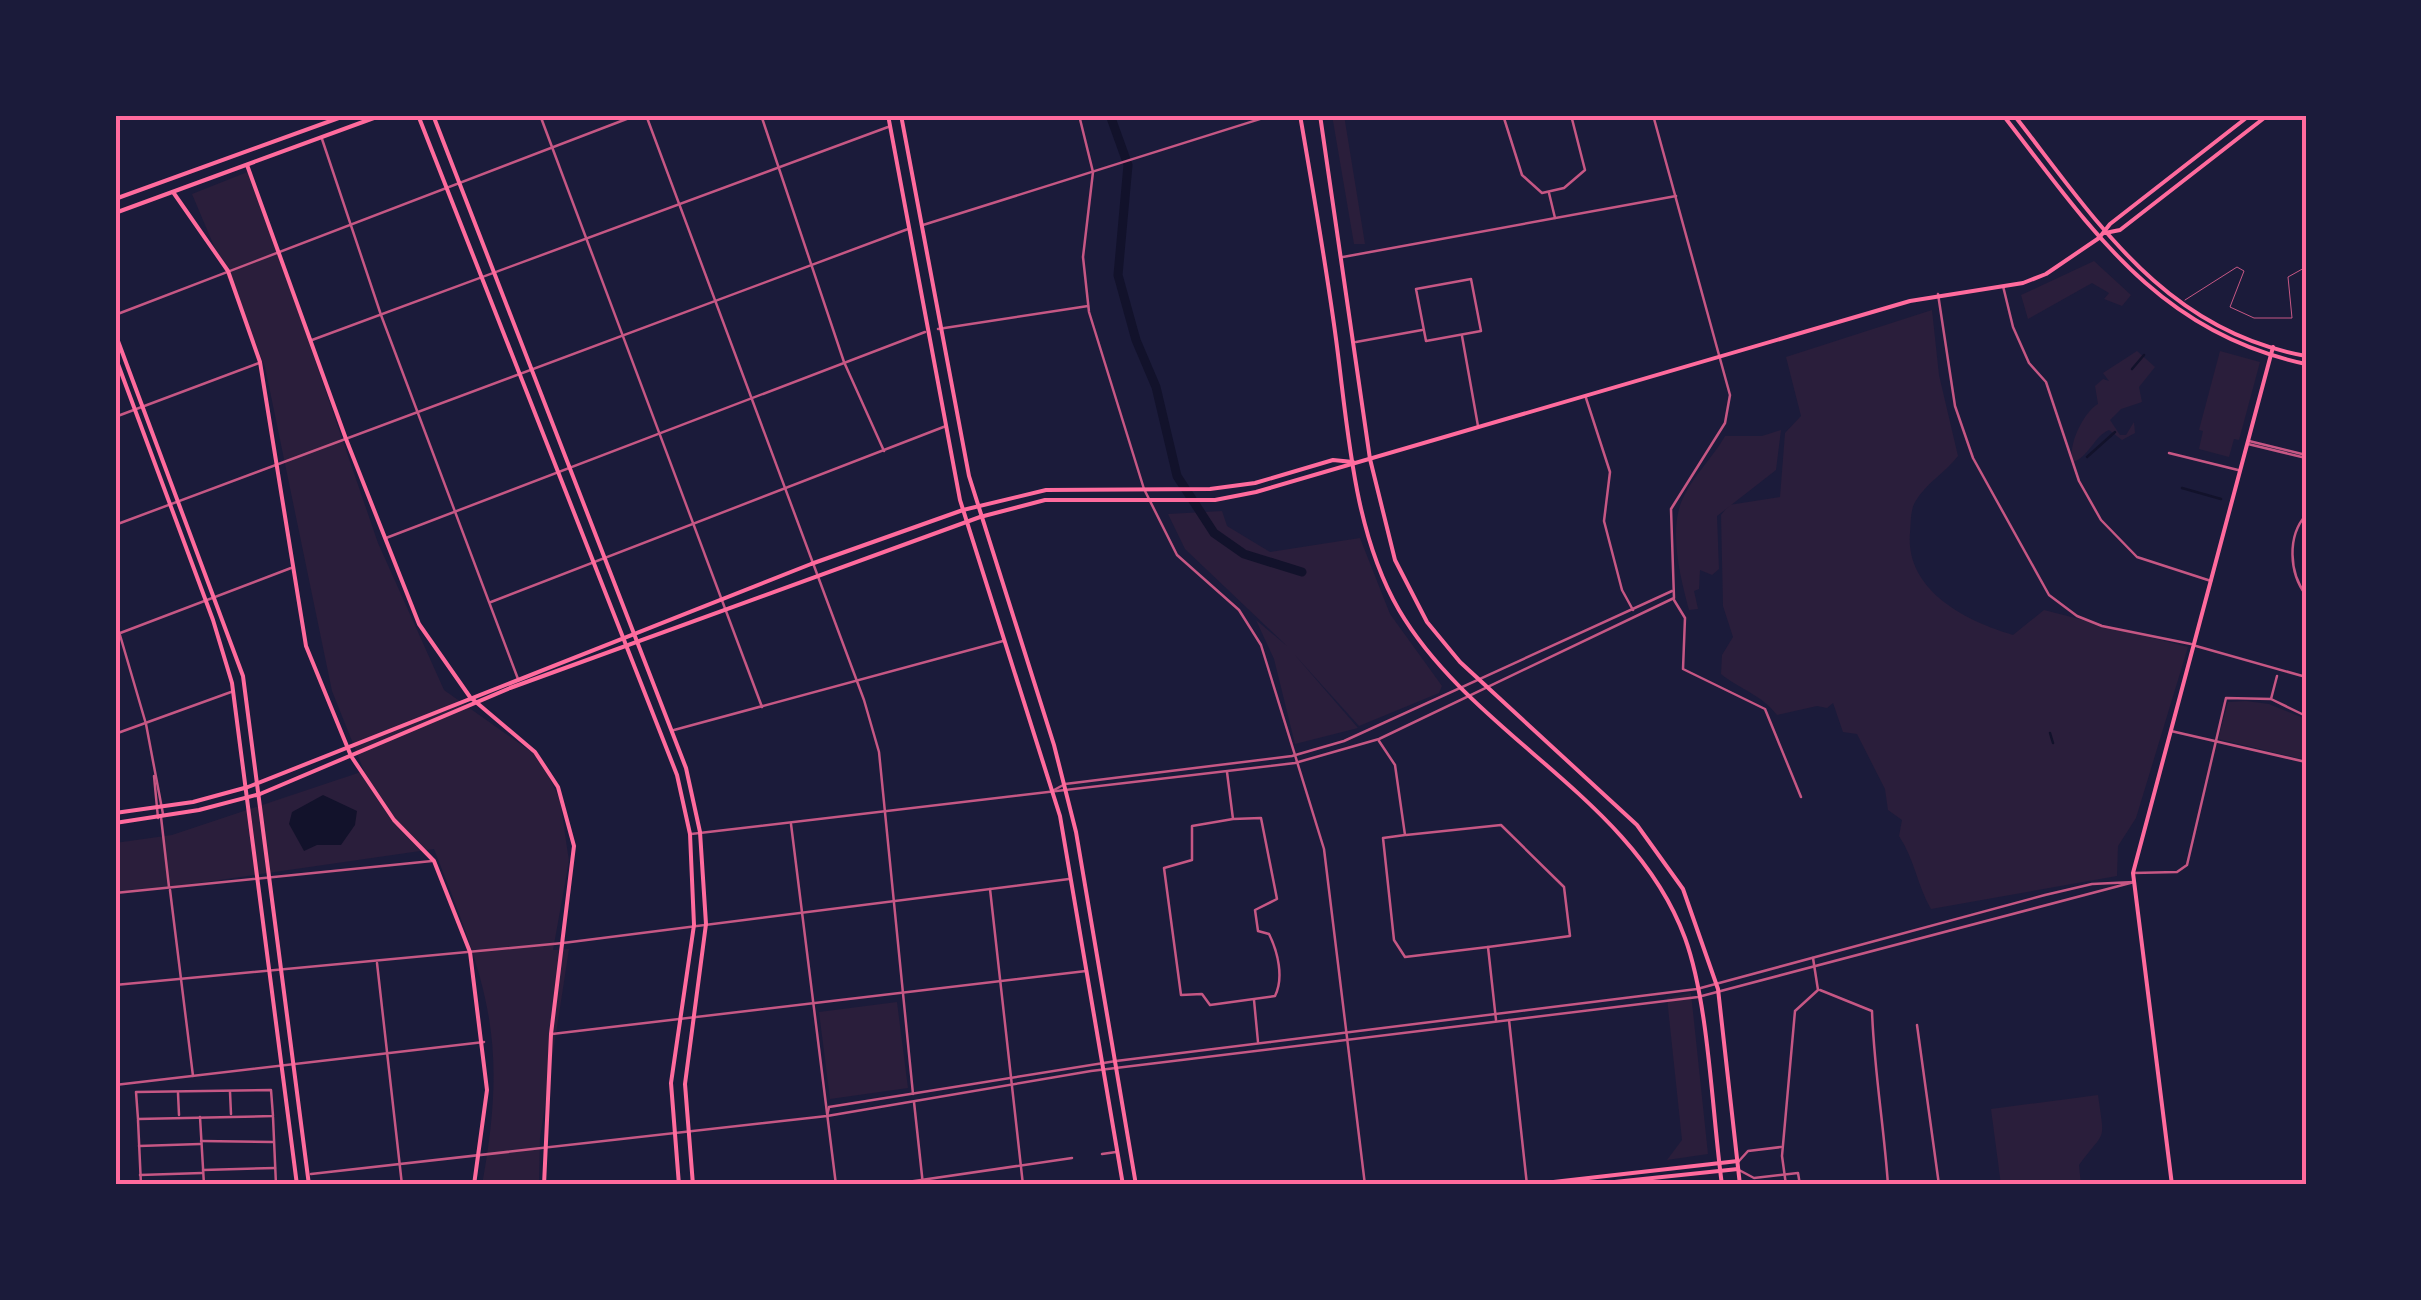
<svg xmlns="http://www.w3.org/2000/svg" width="2421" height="1300" viewBox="0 0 2421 1300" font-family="'PT Sans',sans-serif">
<rect width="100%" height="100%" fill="#1b1b3a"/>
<!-- green -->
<g fill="#2a1e3b">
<path d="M1332 115H1344L1365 244H1354Z"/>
<path d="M250 171 378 543 444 690 540 758 560 800 569 861 553 950 569 949 540 1138 539 1185H482C509 1038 487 984 434 849L115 895V843L172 835 364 771 332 691 265 367 192 194Z"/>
<path d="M2094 261 2131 295 2122 306 2104 299 2109 293 2092 283 2028 319 2021 295Z"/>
<path d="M1932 310 1939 375 1958 456C1945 473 1926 483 1915 502 1910 511 1911 523 1910 533 1905 590 1965 621 2013 635L2044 610 2188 647 2136 818 2118 846 2117 876 1931 909C1917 885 1915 860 1899 836L1902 820 1888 810 1885 789 1857 734 1843 732 1833 703 1827 708 1817 706 1777 715C1762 695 1741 690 1721 674L1722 655 1733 637 1723 606 1721 515 1729 505 1780 497 1785 433 1801 416 1786 357Z"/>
<path d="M2137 351 2155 367 2139 387 2142 402 2121 409 2110 420 2120 435H2126L2134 422 2135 433 2122 440 2109 430C2094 436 2089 457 2073 462 2067 445 2084 412 2098 404L2095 386 2103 379 2109 381 2103 373Z"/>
<path d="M2220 351 2260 362 2239 440 2234 439 2229 457 2199 449 2203 431 2199 430Z"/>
<path d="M1781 430 1776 470 1717 516 1719 569 1712 575 1700 570 1699 589 1694 591 1698 609 1689 610C1680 576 1667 526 1685 494 1696 473 1713 457 1725 436H1762Z"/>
<path d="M1222 511 1227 526 1270 552 1360 538 1390 614 1442 686 1439 693 1359 726 1294 654 1358 728 1295 744 1274 659 1256 620 1287 646 1185 549 1168 514Z"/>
<path d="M2246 701 2269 704 2306 719V760L2218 739 2228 702Z"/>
<path d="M1691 993 1708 1154 1667 1160 1682 1140 1667 998Z"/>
<path d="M897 1002 908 1088 830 1099 819 1012Z"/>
<path d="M2098 1095C2105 1145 2106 1128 2079 1165L2081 1185H2001L1991 1109Z"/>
</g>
<!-- water -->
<path fill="#12122b" d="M323 795 357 811 355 825 341 845H317L304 851 289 824 292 812Z"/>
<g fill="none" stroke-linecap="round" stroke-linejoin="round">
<!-- stream -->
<g stroke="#12122b" stroke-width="2.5">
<path d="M2132 369 2144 355"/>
<path d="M2087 457 2115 432"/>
<path d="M2182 488 2221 499"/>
<path d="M2050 733 2053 743"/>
</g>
<!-- river -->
<path stroke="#12122b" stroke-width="9" d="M1110 115 1128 165 1118 275 1136 340 1156 387 1177 476 1214 533 1244 554 1302 572"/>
<!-- service -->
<path stroke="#c65784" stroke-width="1" d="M2185 300 2237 267 2244 271 2230 307 2254 318H2292L2288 277 2306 267"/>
<!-- minor -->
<g stroke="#c65784" stroke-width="2.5">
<path d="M761 115 844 362 884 451"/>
<path d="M1503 115 1522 175 1542 193 1564 188 1585 170 1571 115"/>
<path d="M1549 193 1555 218"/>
<path d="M1471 279 1481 331 1426 341 1416 289Z"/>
<path d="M2003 286 2013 327 2029 363 2046 382 2079 481 2101 520 2137 557 2211 581"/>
<path d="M1938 294 1955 406 1973 458 2049 595 2077 616 2102 626 2191 644"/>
<path d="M938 329 1088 306"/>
<path d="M1462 336 1478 426"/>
<path d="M312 340 888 127"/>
<path d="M1356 342 1422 330"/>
<path d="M1586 398 1610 472 1604 521 1622 590 1633 610"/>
<path d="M115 417 259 363"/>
<path d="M2249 441 2306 455"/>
<path d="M2248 444 2306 458"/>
<path d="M2169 453 2238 470"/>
<path d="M2306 515C2287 536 2289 573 2306 595"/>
<path d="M386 538 925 332"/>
<path d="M1674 600 1685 618 1683 669 1765 709 1801 797"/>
<path d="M491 602 946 426"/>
<path d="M115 635 291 568"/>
<path d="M2277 676 2271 699 2306 716"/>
<path d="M2171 731 2306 762"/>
<path d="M115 734 231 692"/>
<path d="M1379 741 1395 765 1405 835 1383 838 1394 940 1405 957 1488 947 1496 1020"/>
<path d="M1227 772 1233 819 1261 818 1277 899 1255 910 1258 931 1269 934C1278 952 1284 978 1275 996L1210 1005 1202 994 1181 995 1164 868 1192 860V826L1233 819"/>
<path d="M161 817 169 887"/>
<path d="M791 824 836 1185"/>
<path d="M1406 835 1501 825 1564 887 1570 936 1488 947"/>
<path d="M2133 873 2177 872 2187 865 2226 698 2271 699"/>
<path d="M377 963 402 1185"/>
<path d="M115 985 563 943 1069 879"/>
<path d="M1820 990 1872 1011C1874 1070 1884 1126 1888 1185"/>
<path d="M1254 1000 1258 1042"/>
<path d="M1917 1025 1939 1185"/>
<path d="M552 1034 1086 971"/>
<path d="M115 1085 484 1042"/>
<path d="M271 1090 273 1116 138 1119 136 1092Z"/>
<path d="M230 1092 231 1114"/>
<path d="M178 1093 179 1115"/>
<path d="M200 1117 204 1185"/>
<path d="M273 1117 276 1185"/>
<path d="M138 1120 141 1185"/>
<path d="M201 1141 273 1142"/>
<path d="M139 1146 200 1144"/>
<path d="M1102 1154 1116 1152"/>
<path d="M1739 1161 1748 1151 1781 1147"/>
<path d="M203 1170 275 1168"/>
<path d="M1739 1170 1754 1178 1798 1173 1800 1185"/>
<path d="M140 1175 202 1173"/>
<path d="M887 1185 1072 1158"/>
<path d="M1786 1185 1782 1156 1795 1011 1818 990 1813 958"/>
</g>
<!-- tertiary -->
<g stroke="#c65784" stroke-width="2.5">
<path d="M540 115 762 707"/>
<path d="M646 115 864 700 879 752 913 1094"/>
<path d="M1079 115 1093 172 1083 257 1089 312 1144 489 1177 555 1239 610 1261 645 1324 849 1365 1185"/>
<path d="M322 139 381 315 518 679"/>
<path d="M923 225 1273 115"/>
<path d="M1343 257 1676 196"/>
<path d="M115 315 637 115"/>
<path d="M115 525 908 229"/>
<path d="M115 618 146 724 163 814"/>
<path d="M2196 646 2306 677"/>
<path d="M674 730 1003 641"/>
<path d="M154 776 158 818"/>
<path d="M1054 790 1065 784 1292 756 1344 741 1672 591"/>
<path d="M691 834 1295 763 1379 739 1674 598 1671 509 1725 423 1730 395 1653 115"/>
<path d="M990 889 1023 1185"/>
<path d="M170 890 193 1076"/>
<path d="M115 893 432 861"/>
<path d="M1509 1020 1527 1185"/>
<path d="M914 1102 923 1185"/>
<path d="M311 1174 827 1116 1091 1071 1698 997 2134 882 2092 884 2045 895 1697 989 1116 1061 829 1107 827 1116"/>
</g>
<!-- secondary -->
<g stroke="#ff6b9d" stroke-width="4">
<path d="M2003 115C2090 227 2157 333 2306 364"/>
<path d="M2014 115C2096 220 2164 331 2306 356"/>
<path d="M2304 115 2306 117"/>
<path d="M247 165 346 439 419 624 470 697 535 752 558 787 574 846 551 1034 544 1185"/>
<path d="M173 192 228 271 260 362 306 646 351 756 394 820 434 861 470 952 487 1090 474 1185"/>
<path d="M2105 233 2120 230 2268 115"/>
<path d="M115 333 243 676 309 1185"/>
<path d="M115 356 213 620 232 683 297 1185"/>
<path d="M115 813 193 802 248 787 811 564 963 510 1046 490 1210 489 1255 483 1333 460 1353 462"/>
<path d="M115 823 199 810 260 794 510 688 980 517 1045 500H1215L1256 492 1910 301 2023 283 2046 274 2099 238 2110 224 2250 115"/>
<path d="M2172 1185 2133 873 2273 347"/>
</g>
<!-- primary -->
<g stroke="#ff6b9d" stroke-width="4">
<path d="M418 115 677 775 690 834 694 925 671 1083 679 1185"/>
<path d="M433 115 686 768 700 832 706 924 685 1084 693 1185"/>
<path d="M888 115 960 500 1060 816 1123 1185"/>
<path d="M901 115 969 476 1054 745 1076 832 1136 1185"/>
<path d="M1300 115C1313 190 1326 264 1336 339 1348 428 1353 531 1399 610 1473 736 1634 798 1685 938 1709 1004 1712 1113 1722 1185"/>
<path d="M1320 115 1370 459 1395 560 1427 622 1460 662 1637 825 1683 889 1718 989 1740 1185"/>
<path d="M115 199 347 115"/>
<path d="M115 213 382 115"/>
<path d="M1527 1185 1738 1161"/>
<path d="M1586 1185 1738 1169"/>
</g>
</g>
<!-- border -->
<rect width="2421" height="1300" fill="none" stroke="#1b1b3a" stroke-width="235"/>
<rect x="118" y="118" width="2186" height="1064" fill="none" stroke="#ff6b9d" stroke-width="4"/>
</svg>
